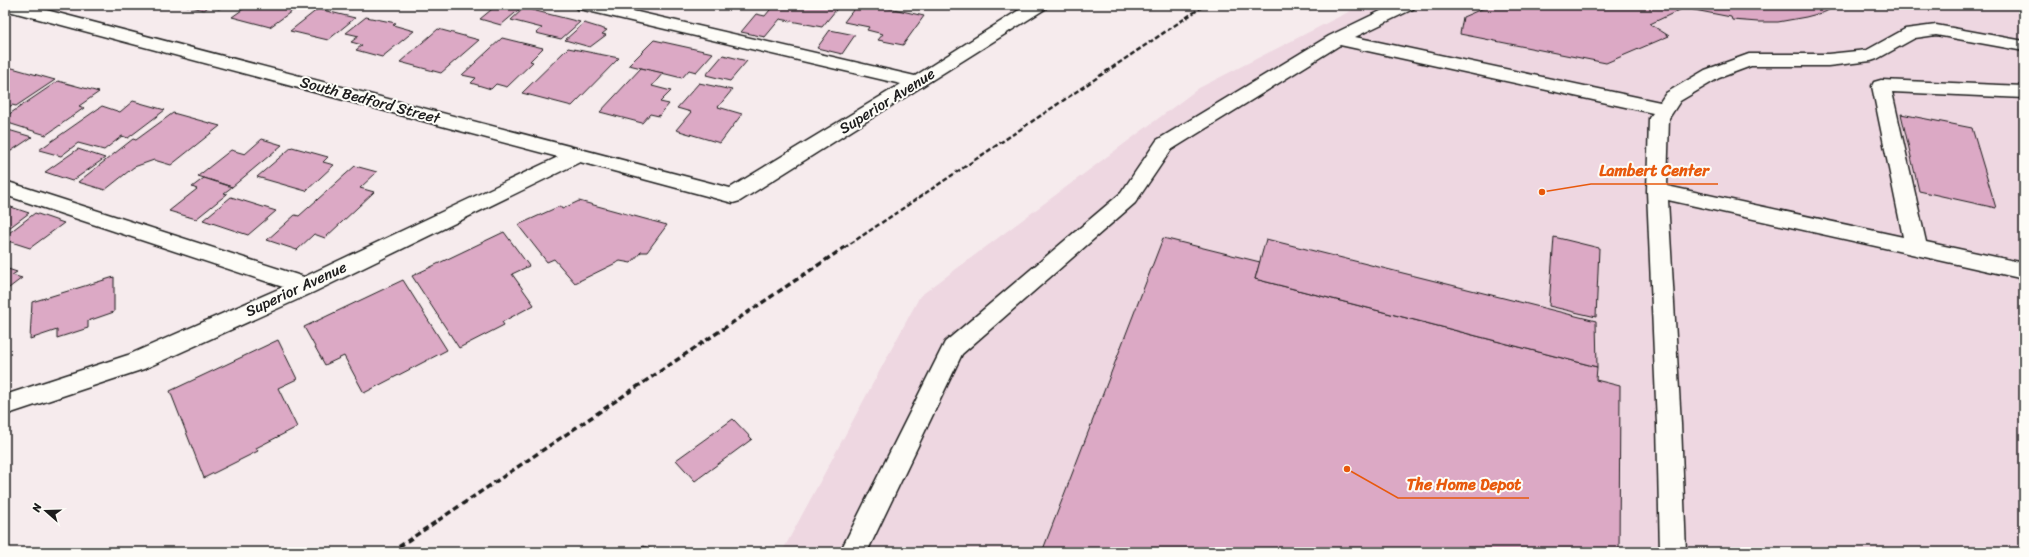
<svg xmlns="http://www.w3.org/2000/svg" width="2029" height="557" viewBox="0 0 2029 557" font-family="Sriracha,sans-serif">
<rect width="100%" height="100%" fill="#f6ebed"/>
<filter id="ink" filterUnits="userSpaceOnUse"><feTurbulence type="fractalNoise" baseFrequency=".025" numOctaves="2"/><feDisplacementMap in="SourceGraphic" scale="8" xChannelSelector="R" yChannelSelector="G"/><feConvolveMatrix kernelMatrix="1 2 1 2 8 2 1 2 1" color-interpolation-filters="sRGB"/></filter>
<g filter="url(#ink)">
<!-- built -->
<path fill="#eed7e1" d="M1362 5H2024V552H782L920 296 1199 88Z"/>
<!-- building -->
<g fill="#dca9c5" stroke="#1c1c1c">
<path d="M184 5H225L219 9 210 6 204 10Z"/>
<path d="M249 5H295L299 6 270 27 232 17Z"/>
<path d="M497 5H510L521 8 501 25 480 19Z"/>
<path d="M774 5H840L822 27 780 19 765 37 741 32 756 14 765 16Z"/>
<path d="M857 5H892L889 8 924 16 903 45 878 40 883 34 867 30 869 27 844 22Z"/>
<path d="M1491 5H1838L1825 12 1806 17 1778 22H1758L1732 20 1731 17 1684 8 1650 24 1669 36 1606 63 1460 34 1463 17Z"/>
<path d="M524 8 580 22 561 39 536 33 542 28 511 20Z"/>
<path d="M318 9 355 18 328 40 290 31Z"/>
<path d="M366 17 396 23 393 25 414 31 382 57 356 50 362 45 351 42 359 36 346 33Z"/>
<path d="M584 23 607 30 602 34 606 35 590 47 565 40Z"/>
<path d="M438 29 479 40 441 73 400 62Z"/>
<path d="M830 30 855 35 842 54 817 48Z"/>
<path d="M502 38 543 48 530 61 533 62 507 87 496 84 491 89 471 83 476 78 462 75Z"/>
<path d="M654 40 713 53 696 72 689 70 682 78 629 65Z"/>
<path d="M568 48 619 58 572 106 522 93Z"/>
<path d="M723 55 747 61 730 81 706 75Z"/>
<path d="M5 66 55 80 16 106 12 105 5 110Z"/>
<path d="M641 68 663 73 652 86 671 91 660 102 669 104 659 116 650 114 642 123 600 112Z"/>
<path d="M58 81 99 92 79 106 84 108 46 135 5 122V117Z"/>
<path d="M699 83 732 90 718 107 742 114 720 143 676 130 691 112 677 108Z"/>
<path d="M133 101 165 110 128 138 122 136 104 150 78 143 61 156 39 150 102 106 120 112Z"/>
<path d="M173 113 220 126 171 165 154 160 134 167 105 190 78 182 133 139 136 140Z"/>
<path d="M1901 114 1972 128 1996 208 1919 191Z"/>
<path d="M5 129 32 137 5 155Z"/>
<path d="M262 139 282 145 232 187 198 176 231 150 245 154Z"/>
<path d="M292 147 328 157 323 162 334 165 306 191 257 177Z"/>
<path d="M78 149 105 158 72 181 45 172Z"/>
<path d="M355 166 377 172 360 188 374 192 325 238 314 234 297 250 267 240 295 215 299 216Z"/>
<path d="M204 178 232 187 224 193 227 194 196 219 169 211 197 189 192 187Z"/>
<path d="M231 197 276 211 248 235 203 220Z"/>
<path d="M579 201 667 225 647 252H641L631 263 620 261 575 283 554 259 547 262 518 225 560 206 562 209Z"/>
<path d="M5 205 29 213 5 231Z"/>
<path d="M35 213 64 223 30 248 5 240V236Z"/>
<path d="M504 232 529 266 512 274 534 305 502 322 504 325 459 348 412 276Z"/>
<path d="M1554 237 1599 248 1596 317 1549 306Z"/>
<path d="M1163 238 1260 262 1255 279 1597 367 1596 380 1620 386 1619 552H1042Z"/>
<path d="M1266 239 1596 321 1597 367 1255 279Z"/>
<path d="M5 268 17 272 12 275 22 278 5 291Z"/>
<path d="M114 277V312L88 321V328L57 338V330L30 339 32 302Z"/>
<path d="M403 280 447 350 364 393 344 356 325 365 304 327Z"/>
<path d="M278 340 297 379 278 388 297 427 256 448 258 451 204 478 170 391Z"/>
<path d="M733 419 752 439 695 481 676 460Z"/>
<path d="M643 546 661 552H638Z"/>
</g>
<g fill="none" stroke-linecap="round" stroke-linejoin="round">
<!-- minor casing -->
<g stroke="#1c1c1c" stroke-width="3">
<g id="minor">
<path d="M5 5H27L730 188 901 84 584 10 578 9 575 5H607L915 76 1027 5H1048L1045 9 740 201 733 203 580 162 314 292 144 369 5 415V395L128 355 283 287 5 195V181L304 277 558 157 5 10Z"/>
<path d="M1393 5H1416L1413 9 1355 37 1660 102 1666 93 1705 70 1749 54H1828L1867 50 1905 29 1936 25 2024 41V51L1936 35 1915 38 1877 59 1871 61 1828 66H1751L1719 78 1680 101 1669 118 1667 186 1903 237 1872 86 1874 82 1881 80 2024 86V98L1892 92 1926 242 2024 263V279L1668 200 1681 424 1686 552H1660L1657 424 1647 191 1649 118 1653 113 1340 45 1171 150 1135 203 962 354 867 552H840L945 342 1121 193 1157 140 1329 36Z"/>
</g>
</g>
<!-- minor -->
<use href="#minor" fill="#fdfcf7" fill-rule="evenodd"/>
<!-- rail-far1 -->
<path stroke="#1c1c1c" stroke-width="2.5" stroke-dasharray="5 2.5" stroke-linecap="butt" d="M844 248 1205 5"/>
<!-- rail -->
<path stroke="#1c1c1c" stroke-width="3.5" stroke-dasharray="6 3.5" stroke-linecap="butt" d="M391 552 845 247"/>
</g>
</g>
<g text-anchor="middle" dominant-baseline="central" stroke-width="4" stroke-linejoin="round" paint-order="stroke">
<!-- street labels -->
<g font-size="15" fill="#1c1c1c" stroke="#fdfcf7">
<text transform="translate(370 100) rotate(15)">South Bedford Street</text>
<text transform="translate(887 101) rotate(-32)">Superior Avenue</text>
<text transform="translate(296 289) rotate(-25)">Superior Avenue</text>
</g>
</g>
<!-- callouts -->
<path fill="none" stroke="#e8590c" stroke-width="1.5" d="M1542 192L1591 184H1718M1347 469L1398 498H1529"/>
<g fill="#e8590c" stroke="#fdfcf7" stroke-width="1.5">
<circle cx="1542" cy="192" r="4"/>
<circle cx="1347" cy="469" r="4"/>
</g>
<g font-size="16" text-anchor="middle" font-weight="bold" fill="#e8590c" stroke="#fdfcf7" stroke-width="4" stroke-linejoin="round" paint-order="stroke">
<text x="1654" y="176">Lambert Center</text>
<text x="1464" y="490">The Home Depot</text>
</g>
<!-- margin -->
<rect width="2029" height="557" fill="none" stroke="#fdfcf7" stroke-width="20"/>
<rect x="10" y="10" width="2009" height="537" fill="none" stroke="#1c1c1c" stroke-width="1.5" filter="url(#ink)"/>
<!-- north arrow -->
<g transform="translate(46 511) rotate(290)" stroke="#fdfcf7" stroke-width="3" paint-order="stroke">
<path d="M0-3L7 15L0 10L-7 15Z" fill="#1c1c1c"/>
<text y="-6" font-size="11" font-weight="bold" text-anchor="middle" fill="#1c1c1c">N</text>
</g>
</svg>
